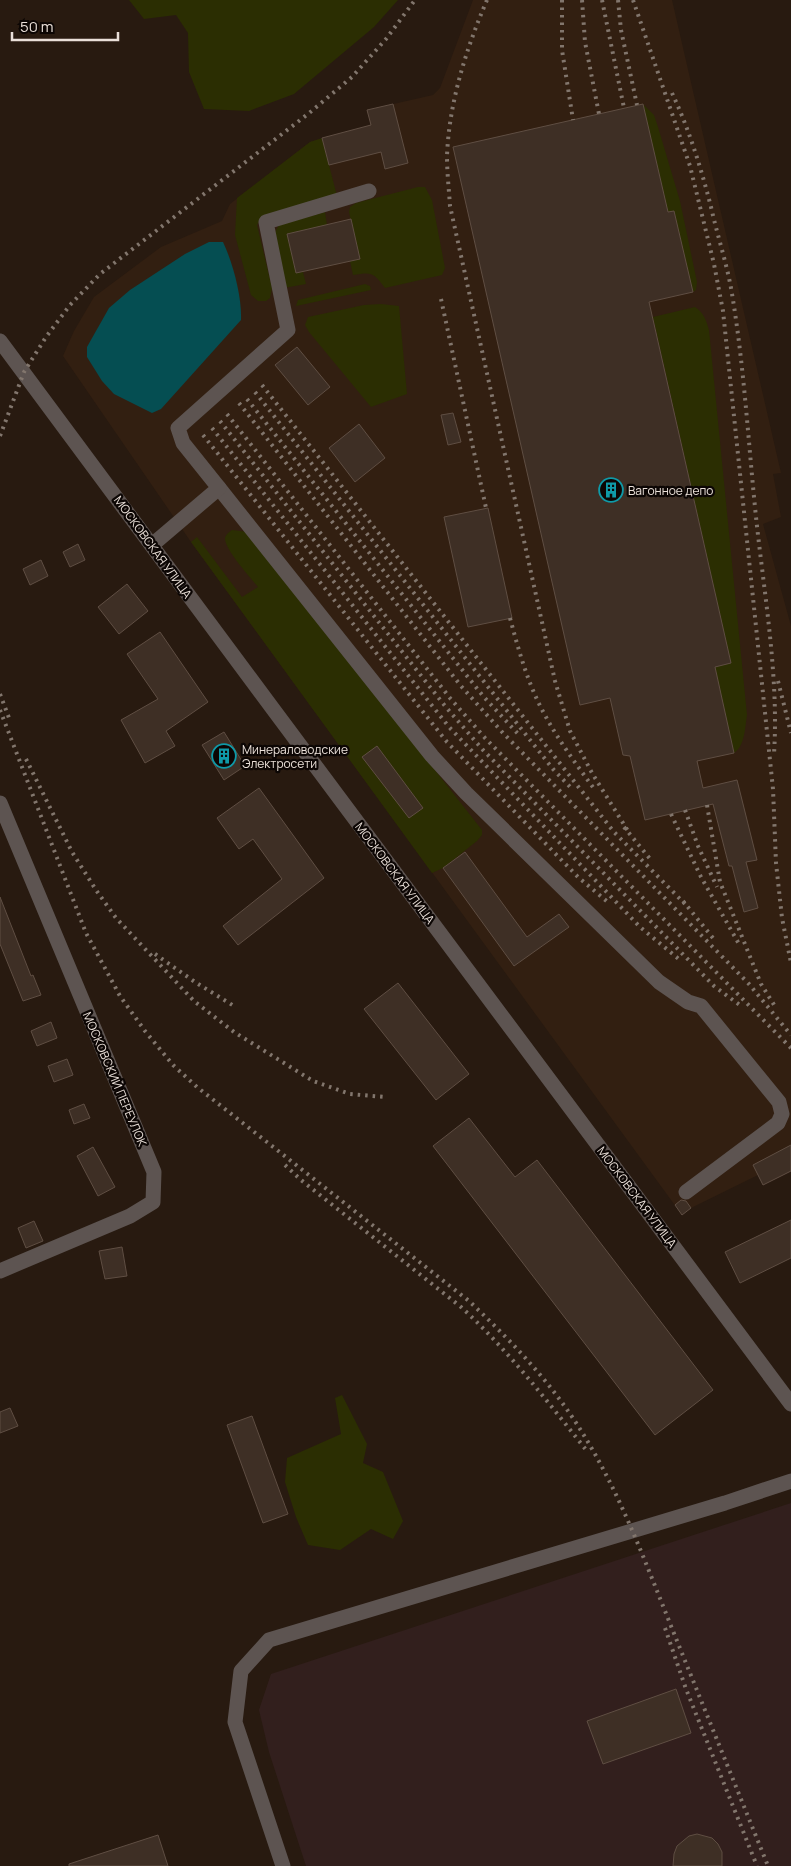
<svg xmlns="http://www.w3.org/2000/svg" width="791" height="1866" viewBox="0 0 791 1866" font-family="Manrope,sans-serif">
<rect width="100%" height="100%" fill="#281a10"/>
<!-- industrial -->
<path fill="#321f1d" d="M791 1503V1866H306L269 1752 259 1710 271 1674Z"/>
<!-- built -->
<path fill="#321f11" d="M473 0H672L781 473 773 474 781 517 763 524 791 626V1171L763 1185 758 1175 691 1208 682 1215 191 542 63 356 74 331 94 297 161 247 222 221 230 204 310 142 371 125 367 110 433 95 440 88Z"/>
<!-- green -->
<g fill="#2b2e02">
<path d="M129 0H398L374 27 294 94 249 111 204 109 189 72 188 33 176 15 144 19Z"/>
<path d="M643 104 654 115 658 127 680 201 697 282 696 290 693 292 674 211 668 212Z"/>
<path d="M322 138 337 196 261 218 257 225 272 288 270 298 266 301H258L251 295 235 235 237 198 310 142Z"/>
<path d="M418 187H425L432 200 445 268 442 275 385 288C373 272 372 272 353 275L350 261 360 259 349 212 350 207 356 203Z"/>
<path d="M325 212 327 225 296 273 303 272 306 284 284 288 275 232 279 225Z"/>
<path d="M365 284 370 286 371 290 296 306 298 300Z"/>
<path d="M381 304 399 306 407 394 371 407 309 332 305 325 308 317 364 305Z"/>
<path d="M695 307C704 313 706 320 709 330L747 715C745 727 745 746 734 753L715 667 731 663 653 317Z"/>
<path d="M232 530 248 532 482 830V835L477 841 443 868 432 873 191 542 197 537 242 597 258 587C250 577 226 551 225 539 225 535 229 532 232 530Z"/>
<path d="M342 1395 367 1444 363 1463 383 1472 403 1521 393 1539 371 1529 340 1550 308 1545 296 1517 285 1482 287 1458 341 1434 335 1398Z"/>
</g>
<!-- water -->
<path fill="#054e52" d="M209 242H223C233 263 242 297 241 320L161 409 152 413 114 394 102 381 87 357V347L109 308 130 290 185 254Z"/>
<!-- building -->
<g fill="#3e2f25" stroke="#5f4e43">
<path d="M393 104 408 163 385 169 381 152 329 165 322 138 371 125 367 110Z"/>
<path d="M643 104 668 212 674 211 693 292 649 302 731 663 715 667 734 753 697 761 703 788 737 780 757 860 746 862 758 908 744 912 732 866H729L713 804 645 820 630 756 623 755 610 698 580 705 453 147Z"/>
<path d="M351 219 360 259 296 273 287 234Z"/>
<path d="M297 347 330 387 308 405 275 365Z"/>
<path d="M453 413 461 442 448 445 441 415Z"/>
<path d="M359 424 385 458 355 482 329 448Z"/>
<path d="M488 508 512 618 468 627 444 517Z"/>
<path d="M78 544 85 560 70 567 63 552Z"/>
<path d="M41 560 48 576 30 585 23 569Z"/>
<path d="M127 584 148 611 119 634 98 607Z"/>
<path d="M160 632 208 702 166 731 175 746 145 763 121 720 158 699 127 654Z"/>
<path d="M224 732 245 766 224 780 202 745Z"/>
<path d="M377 746 423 808 409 818 362 757Z"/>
<path d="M259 788 324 878 238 945 223 926 282 879 253 839 239 849 217 818Z"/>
<path d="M465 852 527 937 559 914 569 927 514 966 443 868Z"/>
<path d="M0 897 31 976 33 975 41 995 23 1001 0 944Z"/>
<path d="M398 983 469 1074 436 1100 364 1009Z"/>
<path d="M51 1022 57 1038 37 1046 31 1031Z"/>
<path d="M67 1059 73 1075 54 1082 48 1066Z"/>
<path d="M84 1104 90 1118 74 1124 69 1110Z"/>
<path d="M469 1118 515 1177 537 1160 713 1390 655 1435 433 1146Z"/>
<path d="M791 1145V1171L763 1185 753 1165Z"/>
<path d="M93 1147 115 1187 98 1196 77 1156Z"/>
<path d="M681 1200 686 1201 691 1208 682 1215 675 1205Z"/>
<path d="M791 1220V1258L740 1283 725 1252Z"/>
<path d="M34 1221 43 1241 26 1248 18 1228Z"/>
<path d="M122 1247 127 1276 105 1279 99 1251Z"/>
<path d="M10 1408 18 1426 0 1433V1412Z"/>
<path d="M252 1416 288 1514 263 1523 227 1425Z"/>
<path d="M676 1689 691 1733 603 1764 587 1721Z"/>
<path d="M697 1834 712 1838 718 1844 722 1852V1866H673L674 1854 677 1846 689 1836Z"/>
<path d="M158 1835 168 1866H69V1864Z"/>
</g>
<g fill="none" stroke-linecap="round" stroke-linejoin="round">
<!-- minor -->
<g stroke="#5d5451" stroke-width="15">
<path d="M0 341 273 709 791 1404"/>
<path d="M219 488 432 756 466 793 659 982 688 1002 701 1006 779 1102 782 1114 778 1123 686 1192"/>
<path d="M152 545 219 488 183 443 178 428 288 330 266 222 369 191"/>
<path d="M0 803 154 1172 153 1202 130 1216 0 1271"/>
<path d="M283 1866 235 1722 241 1671 269 1640 725 1503 791 1481"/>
</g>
<!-- rail -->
<g stroke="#82766d" stroke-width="4" stroke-dasharray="2.5 5" stroke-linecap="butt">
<path d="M487 0C466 49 449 103 447 156 447 173 449 190 450 206L555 681 570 731 592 773 628 831"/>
<path d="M562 0V50L573 120"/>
<path d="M582 0 585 42 599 114"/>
<path d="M602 0 624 108"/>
<path d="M618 0 621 30 637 105"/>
<path d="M633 0 690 166 714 264 723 311 773 789 776 863 782 918 791 963"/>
<path d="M672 93C689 129 701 168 711 207 717 234 726 261 731 288 744 363 748 440 756 517 764 593 779 677 774 754"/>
<path d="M441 299 486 508"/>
<path d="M262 385 614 832 688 907"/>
<path d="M255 392 553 769 572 789"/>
<path d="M247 399 483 696 519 735"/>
<path d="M239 403 461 686 503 733 749 984 791 1035"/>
<path d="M227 414 450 698 485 738 791 1048"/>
<path d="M220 421 445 706 483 750 714 986 741 1006"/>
<path d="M212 428 449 727 640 927 680 960"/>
<path d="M203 435 447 742 578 877 610 904"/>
<path d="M0 436 24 372 46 337 70 305 100 274 308 114 352 77 386 39 415 0"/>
<path d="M510 618C517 644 524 670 535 695 550 729 573 760 595 790"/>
<path d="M778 681 791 733"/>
<path d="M0 694 9 718"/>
<path d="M0 710 86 933 120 996 145 1031 173 1065 197 1087 469 1301C510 1340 550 1381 580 1429 618 1489 643 1556 669 1621 702 1703 735 1784 768 1866"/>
<path d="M26 759 72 852 96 890 116 918 194 1001 234 1032 313 1081 350 1094 385 1097"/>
<path d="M707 805 720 882 761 984 776 1008"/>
<path d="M685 810 698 846 717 887"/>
<path d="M671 814 701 877 739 944"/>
<path d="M624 827 651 860"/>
<path d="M683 901 713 938"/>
<path d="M155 954 195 982 234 1006"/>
<path d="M285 1165 301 1180 461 1307C508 1350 547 1401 587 1451"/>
<path d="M665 1628 686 1689 757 1866"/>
</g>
</g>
<!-- icons -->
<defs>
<g id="building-ring" transform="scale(1.25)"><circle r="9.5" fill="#0c0604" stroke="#0f9aa8" stroke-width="1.5"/><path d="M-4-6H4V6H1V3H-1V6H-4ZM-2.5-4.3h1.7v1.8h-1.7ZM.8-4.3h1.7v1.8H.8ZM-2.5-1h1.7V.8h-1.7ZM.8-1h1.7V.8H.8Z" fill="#0f9aa8"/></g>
</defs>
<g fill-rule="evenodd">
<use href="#building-ring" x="611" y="490"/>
<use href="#building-ring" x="224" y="756"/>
</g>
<g text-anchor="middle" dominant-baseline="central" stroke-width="4.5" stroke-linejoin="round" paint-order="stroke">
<!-- poi labels -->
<g font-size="12" fill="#eae0d9" stroke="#0c0604" text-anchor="start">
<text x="628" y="490">Вагонное депо</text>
<text x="242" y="749">Минераловодские<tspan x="242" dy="14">Электросети</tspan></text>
</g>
<!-- street labels -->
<g font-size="12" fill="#eae0d9" stroke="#0c0604">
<text transform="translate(153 547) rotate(54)">МОСКОВСКАЯ УЛИЦА</text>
<text transform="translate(395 873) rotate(53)">МОСКОВСКАЯ УЛИЦА</text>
<text transform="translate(115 1079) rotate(67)">МОСКОВСКИЙ ПЕРЕУЛОК</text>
<text transform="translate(637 1197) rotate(53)">МОСКОВСКАЯ УЛИЦА</text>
</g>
</g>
<!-- scale -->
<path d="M12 32v8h106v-8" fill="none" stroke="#eae0d9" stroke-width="2.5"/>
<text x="20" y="32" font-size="15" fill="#eae0d9" stroke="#0c0604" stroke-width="4" paint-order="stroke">50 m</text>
</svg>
